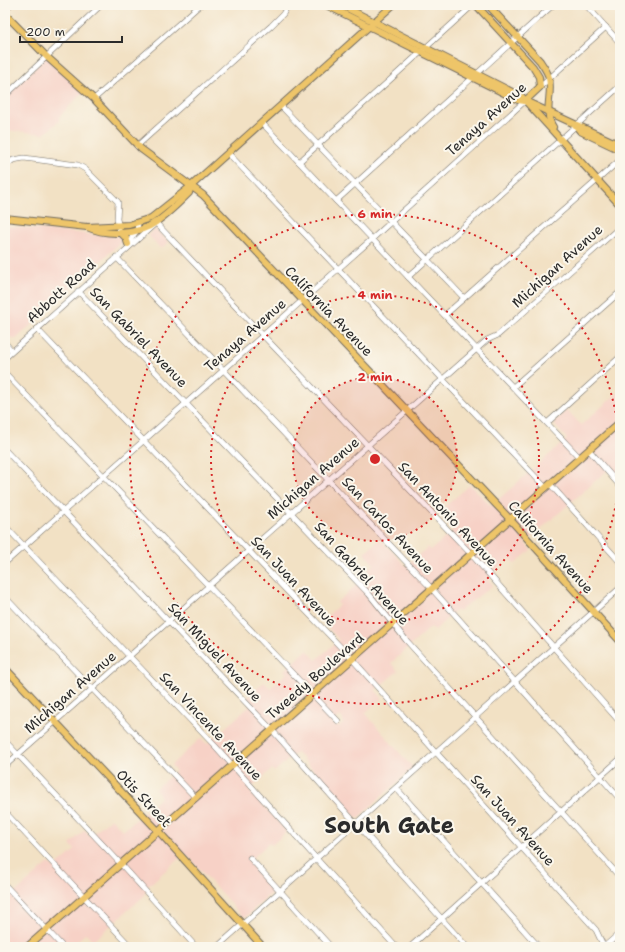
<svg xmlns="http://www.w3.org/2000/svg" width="625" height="952" viewBox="0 0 625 952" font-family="'Shantell Sans',sans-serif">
<rect width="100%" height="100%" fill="#fbf7ec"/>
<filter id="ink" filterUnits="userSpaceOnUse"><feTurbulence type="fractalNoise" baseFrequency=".025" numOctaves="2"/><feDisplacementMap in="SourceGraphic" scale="8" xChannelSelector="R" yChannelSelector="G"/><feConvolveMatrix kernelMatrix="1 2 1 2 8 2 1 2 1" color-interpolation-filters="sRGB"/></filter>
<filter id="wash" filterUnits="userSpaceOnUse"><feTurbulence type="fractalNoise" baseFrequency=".012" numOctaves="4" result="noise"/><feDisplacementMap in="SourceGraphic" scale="16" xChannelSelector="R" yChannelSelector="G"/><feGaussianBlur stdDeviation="0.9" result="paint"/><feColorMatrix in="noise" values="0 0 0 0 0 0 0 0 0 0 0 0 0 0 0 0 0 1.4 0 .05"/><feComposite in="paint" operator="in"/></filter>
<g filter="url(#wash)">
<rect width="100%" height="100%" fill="#f2e1c4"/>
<!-- built -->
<g fill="#f7d1c6" fill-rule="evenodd">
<path d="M46 57 84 91 58 118 60 120 44 134 7 130 5 128V97Z"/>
<path d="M5 226 119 237 121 242 16 339H13L5 333Z"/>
<path d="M155 229 169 242 161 249 148 235Z"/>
<path d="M620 391V471L616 474 610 468 525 543 531 550 515 564 509 558 487 578 493 585 458 612 456 610 435 630 431 627 391 663 398 671 375 690 382 698 365 713 413 768 359 817H355L297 752 274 772 272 769 249 790 287 831 272 845 269 843 249 861 274 890 247 916 243 917 185 853 147 887 144 896 93 941 86 933 71 947H5V894L9 898 49 863 54 868 75 850 70 844 85 830 90 836 111 818 123 831 161 797 155 789 176 771 171 765 201 738 207 744 252 704 247 698 264 682 270 688 287 673 284 670 307 650 316 660 339 640 322 621 339 605 337 602 361 581 358 577 374 564 364 553 380 539 406 566 428 547 431 550 453 531 437 513 470 485 491 506 567 439 553 423 567 410 581 425ZM340 716 343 719V724L340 726H335L332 722Z"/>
</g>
</g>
<g filter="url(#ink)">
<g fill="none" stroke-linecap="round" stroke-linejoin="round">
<!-- minor casing -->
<g stroke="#716b61" stroke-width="6">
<g id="minor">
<path d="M586 5 620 43"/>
<path d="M5 10 10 5"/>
<path d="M540 87 606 27"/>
<path d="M5 96 101 5"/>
<path d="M94 99 200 5"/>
<path d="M281 106 464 298"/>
<path d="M262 123 580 458"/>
<path d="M137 146 271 26 283 14 288 5"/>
<path d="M228 153 546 488"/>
<path d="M299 162 473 5"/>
<path d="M5 166 13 160 24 158 78 165 85 169 118 202 117 219 119 228"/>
<path d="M336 201 553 5"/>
<path d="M128 244 137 230 138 223"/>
<path d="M116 257 432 589 620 799"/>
<path d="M408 277 620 86"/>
<path d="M78 291 369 594 406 640 620 877"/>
<path d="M445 315 620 160"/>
<path d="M37 329 352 659 596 930 604 947"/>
<path d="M5 343 12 351"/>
<path d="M5 358 156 223 471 554 620 722"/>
<path d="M5 373 338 721"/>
<path d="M513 387 620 292"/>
<path d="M547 423 620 357"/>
<path d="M5 450 272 730 467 947"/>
<path d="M589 450 620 486"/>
<path d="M550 484 620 562"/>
<path d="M5 526 216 747 396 947"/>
<path d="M5 563 372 239 525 101"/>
<path d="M5 597 196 798"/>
<path d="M5 741 121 864 196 947"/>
<path d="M5 766 487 340 498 335 620 227"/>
<path d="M396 788 539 947"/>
<path d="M5 812 131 947"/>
<path d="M250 858 331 947"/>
<path d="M5 885 63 947"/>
<path d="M217 947 620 588"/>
<path d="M410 947 620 759"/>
<path d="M604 947 620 933"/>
</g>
</g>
<!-- major casing -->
<g stroke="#716b61" stroke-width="8">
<g id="major">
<path d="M326 5 518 100 525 101 620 145"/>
<path d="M341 5 522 97 620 205"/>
<path d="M476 5 533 67 539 77 540 87 525 101"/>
<path d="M488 5 540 61C543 66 548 72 549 78 553 94 543 112 553 127"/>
<path d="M5 14 47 57 94 99 141 149 203 195 506 515 620 641"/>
<path d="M576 126 580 131 620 150"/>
<path d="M5 218 87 227 129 225 151 218 191 186 393 5"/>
<path d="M87 227C106 236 139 235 156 222 168 214 179 203 189 193L191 186"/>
<path d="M120 232 126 238 128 244"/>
<path d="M5 668 162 835 263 947"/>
<path d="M27 947 620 422"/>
</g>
</g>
<!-- minor -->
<use href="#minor" stroke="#fff" stroke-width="5"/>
<!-- major -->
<use href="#major" stroke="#eec569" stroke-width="6"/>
</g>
</g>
<!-- distance rings -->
<circle cx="375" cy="459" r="82" fill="#d62828" fill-opacity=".12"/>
<g fill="none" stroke="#d62828" stroke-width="2" stroke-dasharray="2 4">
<circle cx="375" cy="459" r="82"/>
<circle cx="375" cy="459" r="164"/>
<path d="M620 461A245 245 0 1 1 620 457"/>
</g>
<g text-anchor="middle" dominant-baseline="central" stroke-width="4" stroke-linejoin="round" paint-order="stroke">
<!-- street labels -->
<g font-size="14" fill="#2b2b2b" stroke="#fbf7ec">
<text transform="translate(486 119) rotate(-42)">Tenaya Avenue</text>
<text transform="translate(557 266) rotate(-42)">Michigan Avenue</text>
<text transform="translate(61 291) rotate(-42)">Abbott Road</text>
<text transform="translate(329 311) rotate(46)">California Avenue</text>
<text transform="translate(245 335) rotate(-41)">Tenaya Avenue</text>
<text transform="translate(139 337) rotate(46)">San Gabriel Avenue</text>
<text transform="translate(313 478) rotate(-41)">Michigan Avenue</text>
<text transform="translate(448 514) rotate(47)">San Antonio Avenue</text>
<text transform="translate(388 525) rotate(47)">San Carlos Avenue</text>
<text transform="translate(551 547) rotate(48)">California Avenue</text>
<text transform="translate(362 573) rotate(48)">San Gabriel Avenue</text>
<text transform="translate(294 581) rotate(47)">San Juan Avenue</text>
<text transform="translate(215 652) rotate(47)">San Miguel Avenue</text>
<text transform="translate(315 676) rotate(-41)">Tweedy Boulevard</text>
<text transform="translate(70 692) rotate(-41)">Michigan Avenue</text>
<text transform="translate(211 726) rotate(47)">San Vincente Avenue</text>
<text transform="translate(144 798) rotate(47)">Otis Street</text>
<text transform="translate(513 820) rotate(48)">San Juan Avenue</text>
</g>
<!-- town labels -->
<g font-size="22" font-weight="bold" fill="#2b2b2b" stroke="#fbf7ec">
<text x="389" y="825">South Gate</text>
</g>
</g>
<circle cx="375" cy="459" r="6" fill="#d62828" stroke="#fbf7ec" stroke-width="2"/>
<g font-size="12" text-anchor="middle" font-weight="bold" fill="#d62828" stroke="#fbf7ec" stroke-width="4" stroke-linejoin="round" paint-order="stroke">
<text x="375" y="218">6 min</text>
<text x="375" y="299">4 min</text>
<text x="375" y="381">2 min</text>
</g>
<!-- margin -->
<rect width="625" height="952" fill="none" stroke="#fbf7ec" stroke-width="20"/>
<!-- scale -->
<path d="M20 36v6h102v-6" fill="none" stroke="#2b2b2b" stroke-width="2"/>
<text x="26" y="36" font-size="12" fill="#2b2b2b" stroke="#fbf7ec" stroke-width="3" paint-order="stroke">200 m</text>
</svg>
